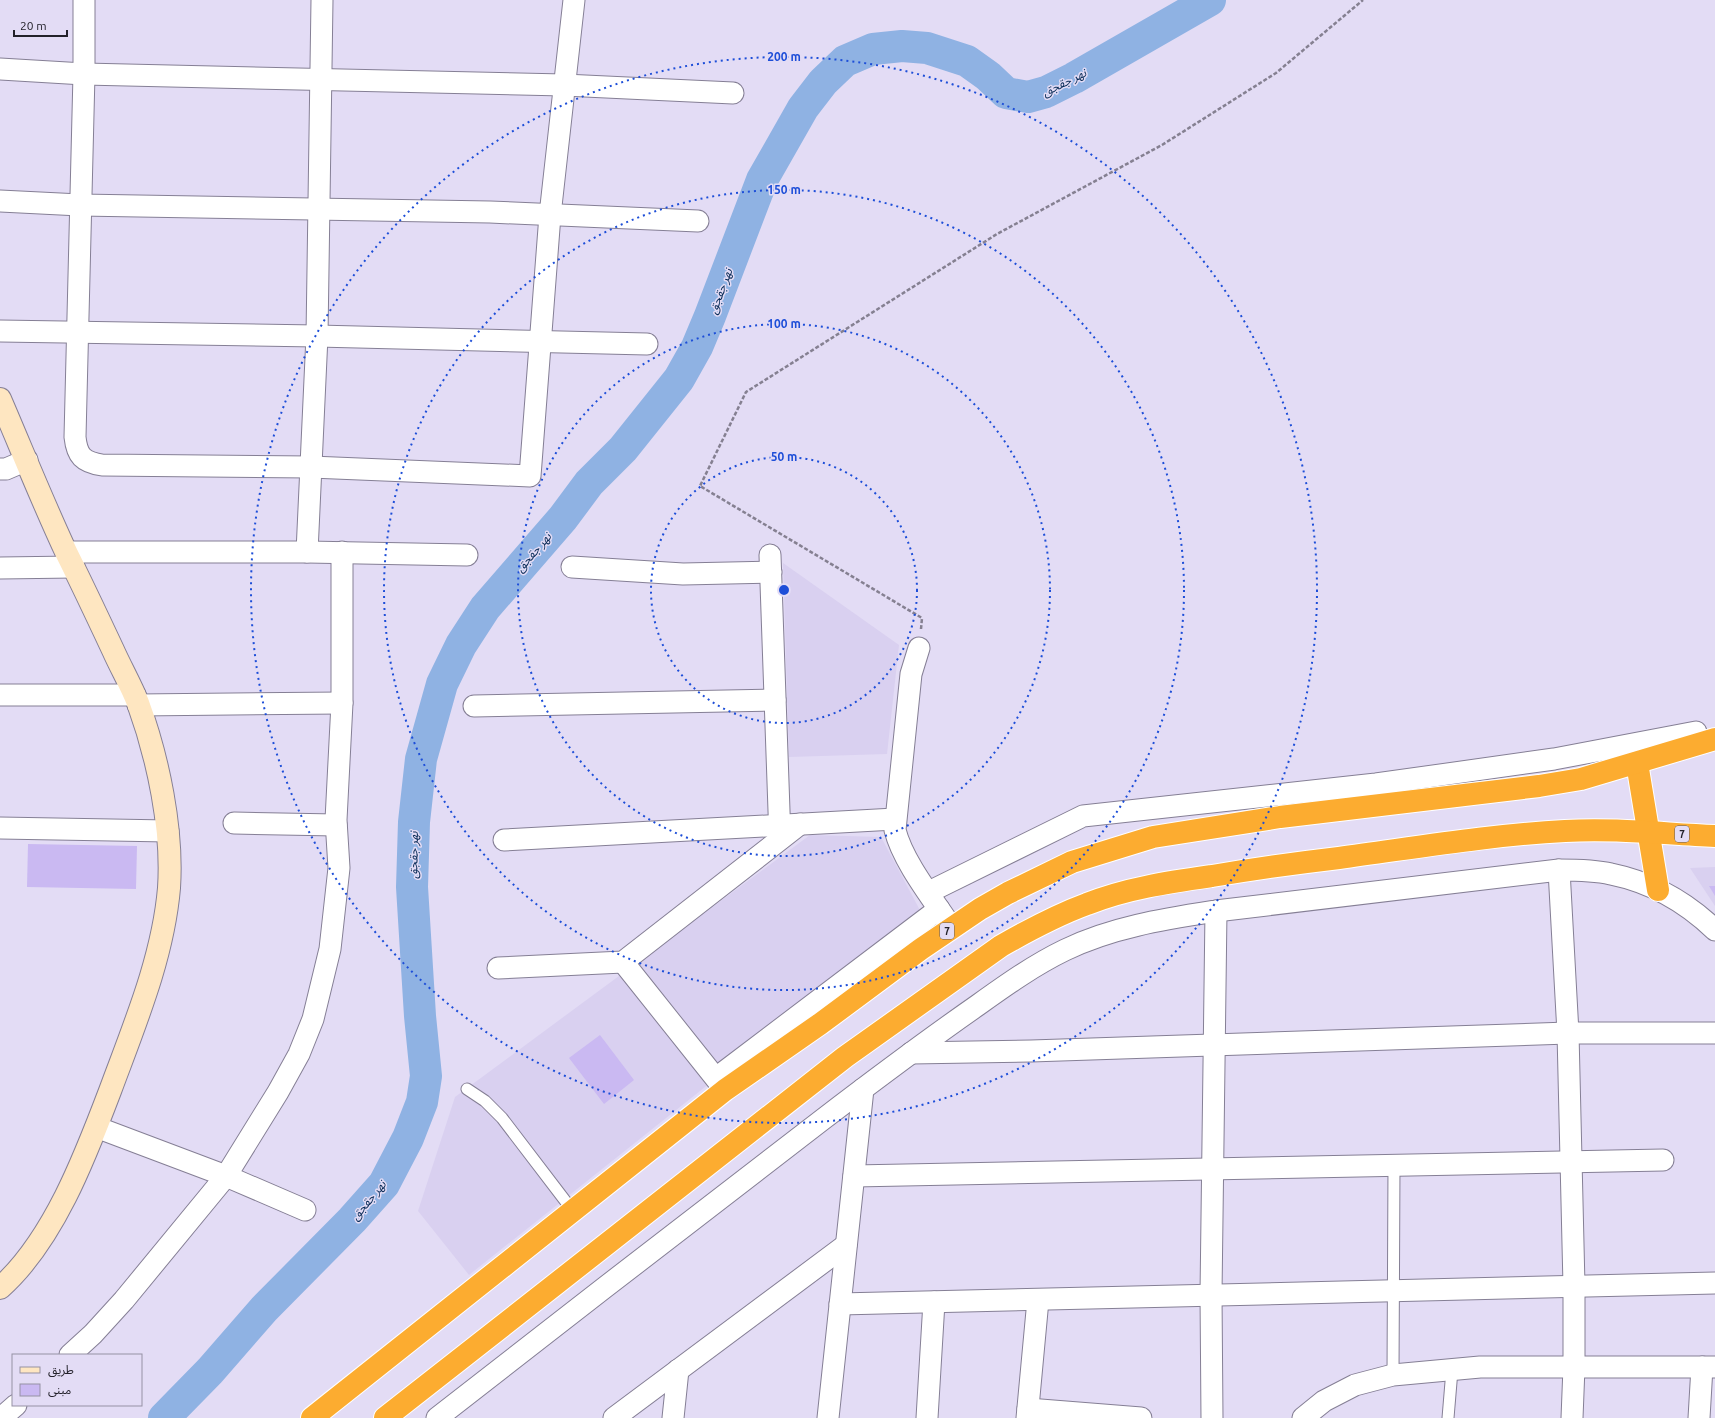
<svg xmlns="http://www.w3.org/2000/svg" width="1715" height="1418" viewBox="0 0 1715 1418" font-family="Ubuntu,'Noto Sans Arabic',sans-serif">
<rect width="100%" height="100%" fill="#e3dcf5"/>
<!-- built -->
<g fill="#d9d0f0">
<path d="M783 563 899 645 887 754 789 757Z"/>
<path d="M810 835 881 837 922 914 469 1275 418 1211 455 1097Z"/>
<path d="M1715 867V906L1690 868Z"/>
</g>
<g fill="none" stroke-linecap="round" stroke-linejoin="round">
<!-- river -->
<path stroke="#8fb2e3" stroke-width="32" d="M164 1418 210 1371 264 1309 352 1220 384 1184 408 1138 422 1102 426 1076 420 1016 412 887 414 822 421 759 442 684 461 645 485 608 563 518 589 483 623 449 679 379 697 347 710 316 762 180 803 108 823 82 845 61 873 49 902 46 927 48 967 61 988 76 1006 93 1028 97 1046 92 1074 78 1210 0"/>
</g>
<!-- building -->
<g fill="#cab9f2">
<path d="M28 844 137 846 136 889 27 887Z"/>
<path d="M1709 886H1715V896Z"/>
<path d="M600 1035 634 1080 604 1104 569 1058Z"/>
</g>
<g fill="none" stroke-linecap="round" stroke-linejoin="round">
<!-- lane casing -->
<g stroke="#857f95" stroke-width="13">
<g id="lane">
<path d="M467 1089 485 1101 502 1118 573 1211"/>
<path d="M1393 1375 1394 1166"/>
<path d="M1448 1418 1452 1370"/>
</g>
</g>
<!-- street casing -->
<g stroke="#857f95" stroke-width="23">
<g id="street">
<path d="M84 0V74L75 437C77 456 83 462 102 465L311 467 530 476 550 215 574 0"/>
<path d="M0 69 84 74 564 85 733 93"/>
<path d="M0 201 80 205 490 212 698 221"/>
<path d="M0 331 317 336 647 344"/>
<path d="M0 469H6L27 460"/>
<path d="M66 552H307L467 555"/>
<path d="M307 552 317 336 322 0"/>
<path d="M770 555 780 839"/>
<path d="M572 567 683 574 771 572"/>
<path d="M0 568 74 567"/>
<path d="M919 648 911 674 895 830C903 862 933 899 952 928"/>
<path d="M0 695H135"/>
<path d="M138 705 342 703"/>
<path d="M474 706 775 700"/>
<path d="M234 823 336 825"/>
<path d="M0 828 168 831"/>
<path d="M504 840 895 819"/>
<path d="M1559 870 1568 1033 1574 1286V1367L1572 1418"/>
<path d="M929 892 1083 816 1376 784 1554 759 1696 732"/>
<path d="M623 962 725 1090"/>
<path d="M498 968 623 962 800 824"/>
<path d="M911 1053 1031 1051 1568 1033H1715"/>
<path d="M716 1078 939 909"/>
<path d="M96 1127 226 1176 305 1210"/>
<path d="M854 1176 1663 1160"/>
<path d="M840 1304 1715 1283"/>
<path d="M70 1355 93 1334 124 1300 226 1176 278 1092 299 1054 313 1019 330 949 339 868 336 820 342 703V552"/>
<path d="M1028 1409 1141 1418"/>
<path d="M1 1418 16 1405"/>
<path d="M437 1418C565 1318 693 1219 822 1120 873 1081 925 1042 978 1005 1006 985 1034 965 1065 950 1112 927 1165 919 1216 911L1559 870C1576 870 1594 870 1611 874 1650 882 1686 902 1715 930"/>
<path d="M614 1418 846 1245"/>
<path d="M673 1418 678 1370"/>
<path d="M828 1418 863 1089"/>
<path d="M927 1418 934 1302"/>
<path d="M1027 1418 1038 1300"/>
<path d="M1212 1418 1211 1294 1216 911"/>
<path d="M1303 1418 1324 1401 1355 1385 1393 1375 1480 1367H1715"/>
<path d="M1699 1418 1702 1367"/>
</g>
</g>
<!-- secondary casing -->
<g stroke="#857f95" stroke-width="24">
<path id="secondary" d="M0 399C22 450 43 503 67 554 83 586 98 618 113 650 121 668 131 685 138 703 158 758 173 829 169 888 163 958 134 1026 110 1091 85 1157 53 1241 0 1288"/>
</g>
<!-- highway casing -->
<g stroke="#fff" stroke-width="24">
<g id="highway">
<path d="M1637 763 1658 890"/>
<path d="M312 1418 725 1090 820 1024 921 949 980 909 1008 893 1072 862 1153 837 1280 817 1539 786 1581 779 1715 739"/>
<path d="M385 1418 845 1057 1001 946C1029 930 1057 915 1087 904 1127 888 1170 882 1212 876 1254 869 1296 863 1339 858 1414 848 1489 835 1565 831 1615 828 1665 834 1715 836"/>
</g>
</g>
<!-- path -->
<path stroke="#858091" stroke-width="2.5" stroke-dasharray="4 2" stroke-linecap="butt" d="M921 629 922 618 700 486 746 392 997 234 1162 145 1276 73 1363 0"/>
<!-- lane -->
<use href="#lane" stroke="#fff" stroke-width="11"/>
<!-- street -->
<use href="#street" stroke="#fff" stroke-width="21"/>
<!-- secondary -->
<use href="#secondary" stroke="#fee6c1" stroke-width="22"/>
<!-- highway -->
<use href="#highway" stroke="#fcac30" stroke-width="22"/>
</g>
<!-- distance rings -->
<g fill="none" stroke="#1d4ed8" stroke-width="2" stroke-dasharray="2 4">
<circle cx="784" cy="590" r="133"/>
<circle cx="784" cy="590" r="266"/>
<circle cx="784" cy="590" r="400"/>
<circle cx="784" cy="590" r="533"/>
</g>
<g text-anchor="middle" dominant-baseline="central" stroke-width="3" stroke-linejoin="round" paint-order="stroke">
<!-- shield labels -->
<g fill="#e3dcf5" stroke="#5d5967" stroke-width="1">
<rect x="1675" y="826" width="14" height="16" rx="3"/>
<rect x="940" y="923" width="14" height="16" rx="3"/>
</g>
<g font-size="10" font-weight="bold" fill="#23212a">
<text x="1682" y="834">7</text>
<text x="947" y="931">7</text>
</g>
<!-- water labels -->
<g font-size="12" font-style="italic" fill="#072a56" stroke="#e3dcf5">
<text transform="translate(1064 82) rotate(-26)">نهر جقجق</text>
<text transform="translate(720 291) rotate(-69)">نهر جقجق</text>
<text transform="translate(533 552) rotate(-49)">نهر جقجق</text>
<text transform="translate(413 855) rotate(-89)">نهر جقجق</text>
<text transform="translate(368 1200) rotate(-50)">نهر جقجق</text>
</g>
</g>
<circle cx="784" cy="590" r="6" fill="#1d4ed8" stroke="#e3dcf5" stroke-width="2"/>
<g font-size="12" text-anchor="middle" font-weight="bold" fill="#1d4ed8" stroke="#e3dcf5" stroke-width="3" stroke-linejoin="round" paint-order="stroke">
<text x="784" y="61">200 m</text>
<text x="784" y="194">150 m</text>
<text x="784" y="328">100 m</text>
<text x="784" y="461">50 m</text>
</g>
<!-- legend -->
<rect x="12" y="1354" width="130" height="52" fill="#e3dcf5" stroke="#9691a4"/>
<rect x="20" y="1367" width="20" height="6" fill="#fee6c1" stroke="#9691a4"/>
<text x="48" y="1374" font-size="12" fill="#23212a">طريق</text>
<rect x="20" y="1384" width="20" height="12" fill="#cab9f2" stroke="#9691a4"/>
<text x="48" y="1394" font-size="12" fill="#23212a">مبنى</text>
<!-- scale -->
<path d="M14 30v6h53v-6" fill="none" stroke="#23212a" stroke-width="2"/>
<text x="20" y="30" font-size="12" fill="#23212a" stroke="#e3dcf5" stroke-width="3" paint-order="stroke">20 m</text>
</svg>
